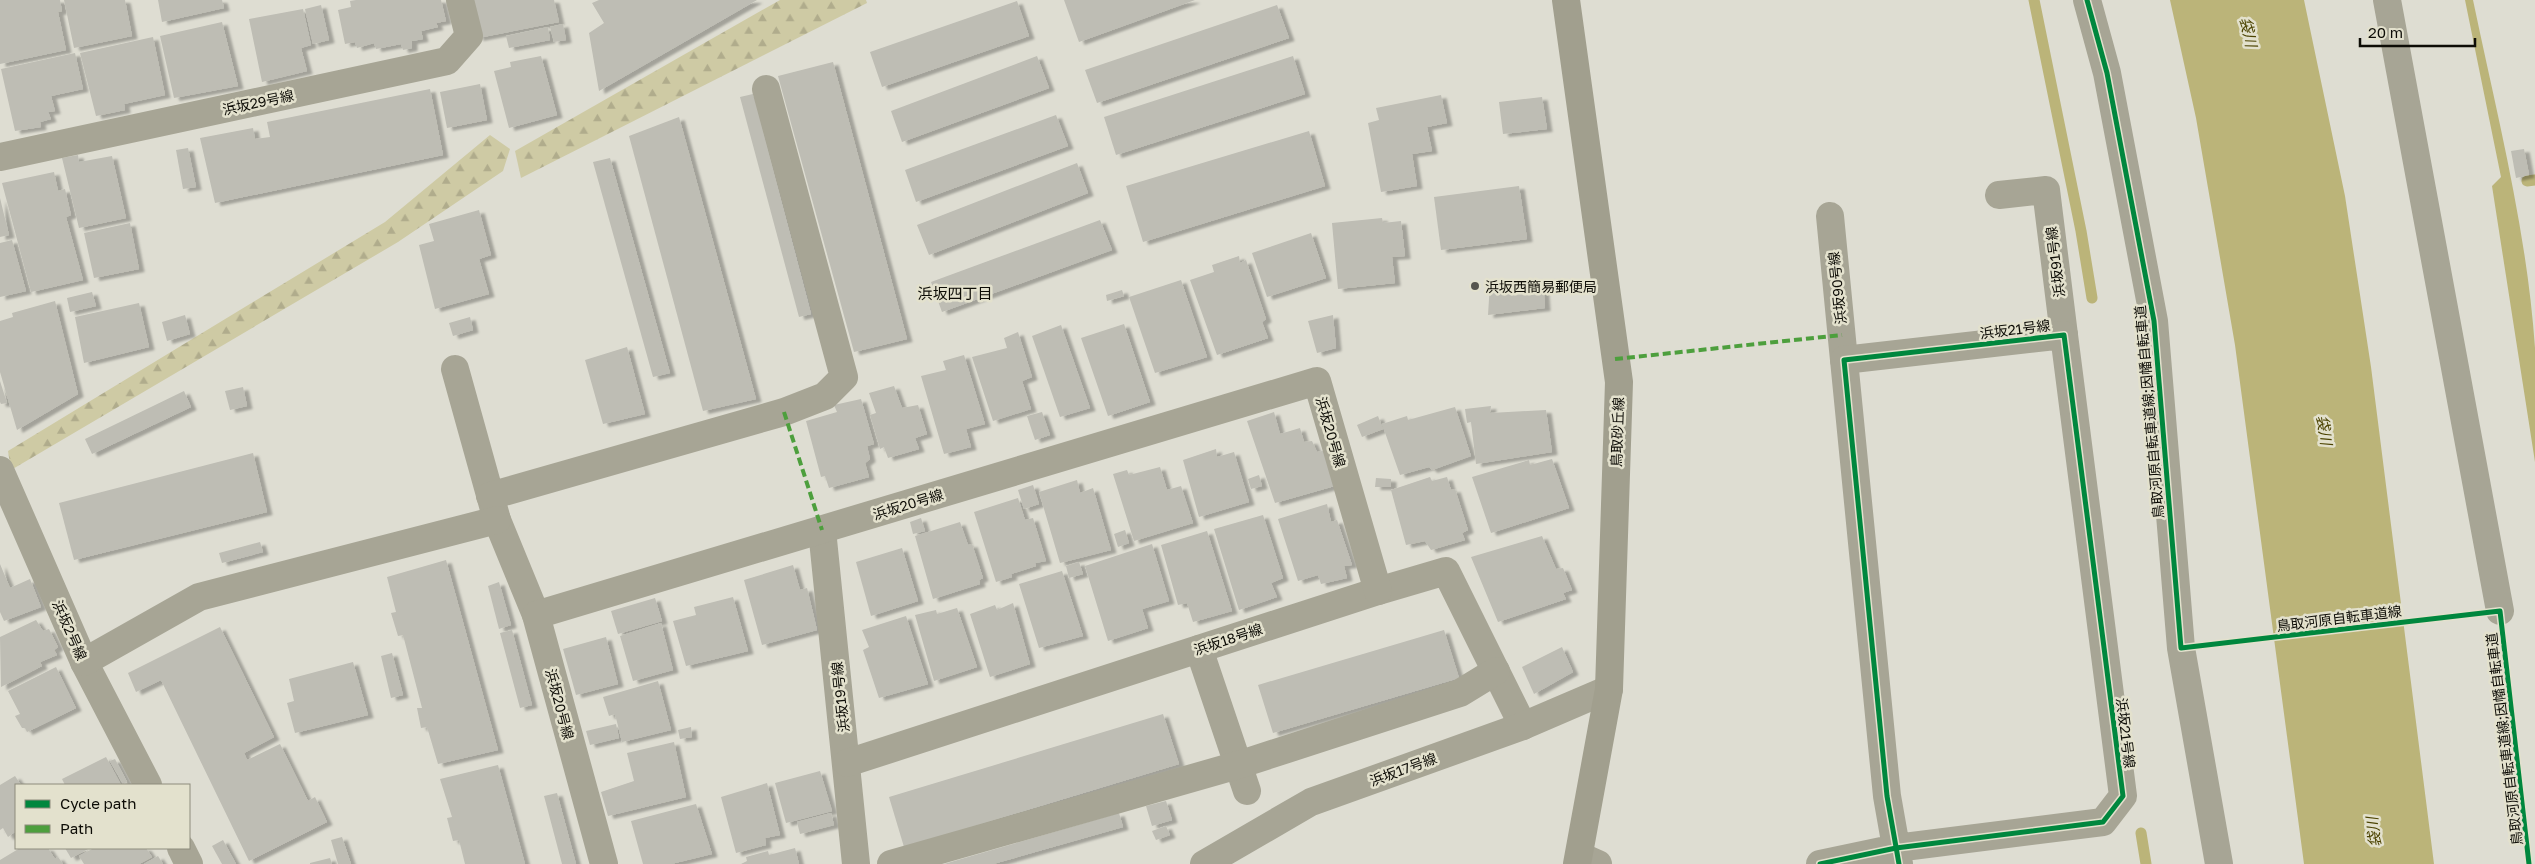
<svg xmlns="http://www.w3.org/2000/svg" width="2535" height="864" viewBox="0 0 2535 864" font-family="'Golos Text','Noto Sans JP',sans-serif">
<defs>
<pattern id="forest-firs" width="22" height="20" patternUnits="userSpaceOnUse" patternTransform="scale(1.25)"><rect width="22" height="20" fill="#cecaa4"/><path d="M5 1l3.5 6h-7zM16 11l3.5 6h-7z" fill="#b0ac8c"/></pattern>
<filter id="shadow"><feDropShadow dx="5.5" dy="3" stdDeviation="1" flood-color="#0004"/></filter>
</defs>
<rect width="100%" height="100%" fill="#deddd2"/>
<!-- forest -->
<g fill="url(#forest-firs)">
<path d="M780 0H866L867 3 521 178 515 151Z"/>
<path d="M490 135 510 149 503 171 398 242 11 470 8 451 385 222Z"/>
</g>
<!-- water -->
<g fill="#bbb479">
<path d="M2170 0H2304L2345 196 2371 367 2434 864H2304L2235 345 2196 118Z"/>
<path d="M2465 0H2473C2497 115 2527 231 2535 348 2535 386 2535 425 2535 462L2492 186 2501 177Z"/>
</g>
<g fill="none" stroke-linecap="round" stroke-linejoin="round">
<!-- stream -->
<g stroke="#bbb479" stroke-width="11">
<path d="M2034 0 2081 231 2092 298"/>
<path d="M2527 181 2535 180"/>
<path d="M2141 833 2146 864"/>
</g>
</g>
<!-- building -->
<g fill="#bebdb4" filter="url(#shadow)">
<path d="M0 0H60L62 11 58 12 66 50 0 64Z"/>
<path d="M64 0H125L132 36 74 48Z"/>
<path d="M158 0H222L224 8 162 22Z"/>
<path d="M356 0H441L446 21 436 23 438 27 421 31 423 39 412 41V48L403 50 401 44 376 49 374 43 357 48 355 42 345 44 338 10 351 7 350 1Z"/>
<path d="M470 0H554L559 22 478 38Z"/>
<path d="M599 0H757L599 91 589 33 604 23 592 3Z"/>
<path d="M1064 0H1195L1079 42Z"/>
<path d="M1017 1 1029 36 882 87 870 52Z"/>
<path d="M321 5 329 40 313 44 305 9Z"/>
<path d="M1277 5 1289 38 1097 103 1085 70Z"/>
<path d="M303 9 311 45 301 48 307 71 262 82 249 19Z"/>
<path d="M222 22 238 86 174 98 160 36Z"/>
<path d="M563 24 566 40 554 42 550 27Z"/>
<path d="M548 27 550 40 509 48 506 36Z"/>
<path d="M153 37 165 95 124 104 125 110 96 116 80 53Z"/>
<path d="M75 53 83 89 51 96 55 111 48 112 51 119 40 122 41 127 15 131 1 69Z"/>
<path d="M541 56 557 115 509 128 494 71 511 67 510 62Z"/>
<path d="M1037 56 1049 88 902 142 891 111Z"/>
<path d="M1293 56 1305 94 1116 155 1104 117Z"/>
<path d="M833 62 907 339 854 352 778 76Z"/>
<path d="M480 84 487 120 447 128 440 92Z"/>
<path d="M430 89 443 155 215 203 200 138 253 128 255 139 270 137 267 122Z"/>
<path d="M753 94 811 314 799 317 740 97Z"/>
<path d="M1441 95 1447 123 1427 127 1432 151 1412 154 1417 186 1381 192 1368 123 1379 120 1376 108Z"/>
<path d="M1542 97 1547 129 1503 134 1499 102Z"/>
<path d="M1056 115 1068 146 916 202 905 170Z"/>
<path d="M679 117 756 399 703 411 629 136Z"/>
<path d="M1309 131 1325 186 1143 242 1126 186Z"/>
<path d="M188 148 196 187 183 189 176 150Z"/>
<path d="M2524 149 2529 175 2516 178 2511 151Z"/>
<path d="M78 155 79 162 112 156 126 218 79 228 62 158Z"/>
<path d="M610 158 670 373 653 377 593 162Z"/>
<path d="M1077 163 1088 193 929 255 917 225Z"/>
<path d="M54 172 58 191 65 189 71 215 66 217 83 280 31 292 2 183Z"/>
<path d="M1519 186 1527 239 1441 250 1434 197Z"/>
<path d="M0 198 9 235 0 237Z"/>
<path d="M479 210 491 255 479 259 489 294 435 309 419 245 434 241 429 224Z"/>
<path d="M1382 218 1383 223 1401 221 1405 256 1392 257 1395 283 1338 289 1332 223Z"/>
<path d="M1100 220 1112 250 942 312 931 282Z"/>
<path d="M130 223 139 269 94 278 84 233Z"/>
<path d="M1311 233 1326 278 1267 297 1252 253Z"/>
<path d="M12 240 26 291 0 297V243Z"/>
<path d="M1239 256 1240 263 1246 260 1266 319 1262 322 1268 338 1217 355 1190 280 1214 272 1212 265Z"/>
<path d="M1181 280 1207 357 1155 373 1129 297Z"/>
<path d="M1543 280 1545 308 1488 315 1490 283Z"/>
<path d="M1122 290 1124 296 1107 301 1106 295Z"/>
<path d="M92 292 96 306 70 312 67 298Z"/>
<path d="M55 301 78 394 17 430 0 372V321L13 317 12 313Z"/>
<path d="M139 303 149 347 84 363 75 317Z"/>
<path d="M185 315 190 334 167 341 162 322Z"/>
<path d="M1333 315 1336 348 1317 353 1308 321Z"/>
<path d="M470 317 473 330 453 336 449 323Z"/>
<path d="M1124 324 1150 402 1108 416 1081 338Z"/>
<path d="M1061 325 1090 408 1060 417 1032 336Z"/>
<path d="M1018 332 1032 377 1022 381 1031 409 993 421 972 357 1007 348 1004 338Z"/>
<path d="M627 347 645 414 603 424 585 360Z"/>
<path d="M964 355 985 424 966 429 971 447 944 454 921 376 946 370 943 361Z"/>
<path d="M0 381 7 403 1 404 0 402Z"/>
<path d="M894 386 902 408 918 405 927 434 915 438 919 449 888 458 884 447 880 449 870 415 876 413 869 393Z"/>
<path d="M243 387 247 406 230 410 225 391Z"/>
<path d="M184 391 191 407 92 454 85 439Z"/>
<path d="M861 399 874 444 867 446 870 459 865 463 869 477 829 488 825 476 821 477 806 421 837 412 834 405Z"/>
<path d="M1491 406 1490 413 1546 410 1552 452 1476 464 1471 422 1467 423 1465 409Z"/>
<path d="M1455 407 1471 456 1432 470 1429 467 1400 475 1382 424 1407 416 1408 420Z"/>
<path d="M1042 412 1050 435 1035 440 1027 416Z"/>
<path d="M1274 412 1280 434 1300 428 1304 442 1312 441 1317 452 1327 450 1338 485 1275 503 1247 421Z"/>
<path d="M1378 416 1383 429 1362 437 1357 425Z"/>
<path d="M1216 449 1217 457 1234 452 1249 502 1199 517 1183 460Z"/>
<path d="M253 453 267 512 74 560 59 503Z"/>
<path d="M1552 459 1569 508 1491 533 1472 477 1529 460 1530 465Z"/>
<path d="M1160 467 1167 490 1181 486 1193 523 1134 541 1113 474 1127 470 1129 475Z"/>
<path d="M1259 475 1262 486 1251 489 1248 479Z"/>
<path d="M1430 477 1432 481 1447 477 1451 490 1455 489 1468 530 1462 533 1465 540 1431 550 1425 541 1406 545 1391 490Z"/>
<path d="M1376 478 1391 479V487H1375Z"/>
<path d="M1077 480 1080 493 1093 488 1111 550 1060 563 1039 492Z"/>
<path d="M1033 485 1039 504 1024 509 1018 490Z"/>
<path d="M1018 498 1025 520 1033 518 1046 561 1035 563 1036 566 1011 574 1012 577 996 582 974 512Z"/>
<path d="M1327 504 1331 522 1337 520 1352 565 1344 566 1347 578 1321 584 1318 575 1298 581 1278 519Z"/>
<path d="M1263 515 1283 578 1271 583 1277 597 1239 610 1214 529Z"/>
<path d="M921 518 925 531 913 534 910 522Z"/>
<path d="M960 522 968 545 972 544 983 578 979 580 980 584 933 599 915 536Z"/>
<path d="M1125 530 1129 543 1118 547 1114 534Z"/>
<path d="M1207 531 1232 611 1193 622 1187 603 1178 605 1161 545Z"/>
<path d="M1542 536 1556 569 1563 568 1572 590 1563 593 1566 599 1498 622 1471 557Z"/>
<path d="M260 542 263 552 222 563 219 553Z"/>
<path d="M1152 544 1169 601 1142 609 1148 628 1108 641 1085 566Z"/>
<path d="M902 548 918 601 871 616 856 562Z"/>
<path d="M446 560 498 750 438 764 427 727 421 728 417 708H422L403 635 398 636 391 613 396 612 387 577Z"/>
<path d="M1079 562 1083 574 1069 578 1066 566Z"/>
<path d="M0 564 10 588 30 579 41 607 4 621 0 612Z"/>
<path d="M793 565 800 590 807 588 817 630 762 645 744 580Z"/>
<path d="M1062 571 1083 636 1039 648 1019 584Z"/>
<path d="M499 582 511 625 499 629 488 586Z"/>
<path d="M733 597 748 651 686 666 673 621 696 615 694 607Z"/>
<path d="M655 598 662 621 618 634 611 611Z"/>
<path d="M1013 603 1030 664 990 677 970 614 995 605 997 610Z"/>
<path d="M957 608 977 667 934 681 915 615 936 610 937 614Z"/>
<path d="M906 616 928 684 879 698 863 650 869 647 862 630Z"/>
<path d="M36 620 43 631 49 629 58 647 54 650 57 655 40 662 42 666 1 687 0 637Z"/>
<path d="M661 623 673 670 633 681 620 636Z"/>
<path d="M220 627 274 737 244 753 247 760 280 744 308 801 315 797 327 822 249 861 161 680 136 692 128 673Z"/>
<path d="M512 630 532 705 520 708 500 633Z"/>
<path d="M1444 630 1459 678 1273 733 1258 685Z"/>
<path d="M606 637 618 684 576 695 563 649Z"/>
<path d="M1562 647 1573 672 1534 694 1522 667Z"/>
<path d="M392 653 403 695 391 698 381 656Z"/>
<path d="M353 662 368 715 295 733 287 703 294 701 289 679Z"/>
<path d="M56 667 76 708 27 732 25 728H22L15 716 20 714 8 691Z"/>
<path d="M658 681 671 730 622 742 615 714 609 716 603 697Z"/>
<path d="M1163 714 1179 764 904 847 889 797Z"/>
<path d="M616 724 619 738 590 745 586 731Z"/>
<path d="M691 727 692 737 680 739 678 730Z"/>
<path d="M674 742 686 797 608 816 601 792 634 781 627 753Z"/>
<path d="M106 757 121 785H65L62 779Z"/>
<path d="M115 759 127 782 123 784 110 761Z"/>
<path d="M498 765 525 864H465L459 840 453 841 447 818 452 817 440 779Z"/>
<path d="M820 771 832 811 786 823 775 783Z"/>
<path d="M15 776 21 785H16V831L8 837 3 828 0 830V785Z"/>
<path d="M767 783 780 835 765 838 766 845 736 853 721 797Z"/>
<path d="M557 793 576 864H562L544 796Z"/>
<path d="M1166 801 1172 820 1152 826 1146 806Z"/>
<path d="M696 804 712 854 671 864H643L631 821Z"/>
<path d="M831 813 834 825 800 834 797 822Z"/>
<path d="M1119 813 1123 827 993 864H944Z"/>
<path d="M1166 826 1170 835 1156 840 1152 831Z"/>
<path d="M342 837 351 864H338L331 840Z"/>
<path d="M223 840 236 864H222L212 846Z"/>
<path d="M20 848H48L55 859 58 857 63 864H0V860Z"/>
<path d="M65 848H90L71 858Z"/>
<path d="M94 848H146L152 857 139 864H84L79 856Z"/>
<path d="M795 848 799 864H741L747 861 746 857 768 851 769 855Z"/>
<path d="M158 856 163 864H144Z"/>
<path d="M330 858 332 864H310V863Z"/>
</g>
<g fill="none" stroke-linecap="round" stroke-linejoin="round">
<!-- minor -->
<g stroke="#a7a595" stroke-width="28">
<path d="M2087 0 2107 73 2154 321 2181 648 2219 864"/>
<path d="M2387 0 2500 611"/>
<path d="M0 157 447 61 469 36 460 0"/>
<path d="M1999 195 2046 190 2064 335"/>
<path d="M1830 216 1844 360"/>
<path d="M455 369 497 520 536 615"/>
<path d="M0 470 84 662 148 785"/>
<path d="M490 496 784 412 825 396 844 377 766 89"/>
<path d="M822 530 856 864"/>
<path d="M1199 649 1247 791"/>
<path d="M84 662 199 597 497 520"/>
<path d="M847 763 1378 591 1446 571 1523 726"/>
<path d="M181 848 189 864"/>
<path d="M1580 856 1598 864"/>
<path d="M604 864 536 615 1317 381 1378 591"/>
<path d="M891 864 1238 765 1460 693 1496 671"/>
<path d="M1204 864 1311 802 1523 726 1609 689"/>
<path d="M1820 864 1896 848 2103 822 2123 796 2064 335 1844 360 1887 796 1899 864"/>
</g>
<!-- major -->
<path stroke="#a19f8e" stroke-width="28" d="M1566 0 1619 382 1609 689 1577 864"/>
<!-- quiet -->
<g stroke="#4d9f3d" stroke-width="4" stroke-dasharray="8 4" stroke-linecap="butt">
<path d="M1615 359 1842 335"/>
<path d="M784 412 822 530"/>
</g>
<!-- cycleway casing -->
<g stroke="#e3e1cd" stroke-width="8">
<g id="cycleway">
<path d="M2087 0 2107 73 2154 321 2181 648 2500 611 2529 864"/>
<path d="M1820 864 1896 848 2103 822 2123 796 2064 335 1844 360 1887 796 1899 864"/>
</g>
</g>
<!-- cycleway -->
<use href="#cycleway" stroke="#00873e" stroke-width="5"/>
</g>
<!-- markers -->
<circle fill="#56554d" stroke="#e3e1cd" stroke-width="2" cx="1475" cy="286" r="5"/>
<g text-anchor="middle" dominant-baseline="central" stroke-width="5" stroke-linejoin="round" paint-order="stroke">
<!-- street labels -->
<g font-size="14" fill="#0d0c06" stroke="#e3e1cd">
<text transform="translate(258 102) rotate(-12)">浜坂29号線</text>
<text transform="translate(2055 262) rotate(-97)">浜坂91号線</text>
<text transform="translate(1837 288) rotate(-96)">浜坂90号線</text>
<text transform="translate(2015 329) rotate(-7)">浜坂21号線</text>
<text transform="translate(2149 412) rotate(-95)">鳥取河原自転車道線;因幡自転車道</text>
<text transform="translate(1331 432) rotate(74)">浜坂20号線</text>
<text transform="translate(1617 432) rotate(-88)">鳥取砂丘線</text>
<text transform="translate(908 504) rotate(-17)">浜坂20号線</text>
<text transform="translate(2339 618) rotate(-7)">鳥取河原自転車道線</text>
<text transform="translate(70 630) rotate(66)">浜坂2号線</text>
<text transform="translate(1228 639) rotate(-18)">浜坂18号線</text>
<text transform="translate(840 697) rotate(-96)">浜坂19号線</text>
<text transform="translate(560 704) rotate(75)">浜坂20号線</text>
<text transform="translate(2126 733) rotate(83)">浜坂21号線</text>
<text transform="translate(2504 739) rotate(-97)">鳥取河原自転車道線;因幡自転車道</text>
<text transform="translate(1403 769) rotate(-20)">浜坂17号線</text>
</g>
<!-- poi labels -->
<g font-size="14" fill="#0d0c06" stroke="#e3e1cd" text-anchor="start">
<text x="1485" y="286">浜坂西簡易郵便局</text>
</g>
<!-- water labels -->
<g font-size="15" font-style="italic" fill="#4b4301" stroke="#e3e1cd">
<text transform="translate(2249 32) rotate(78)">袋川</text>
<text transform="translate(2325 430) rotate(81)">袋川</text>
<text transform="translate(2373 832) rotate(-97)">袋川</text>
</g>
<!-- neighbourhood labels -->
<g font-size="15" fill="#0d0c06" stroke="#e3e1cd">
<text x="955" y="293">浜坂四丁目</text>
</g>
</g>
<!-- legend -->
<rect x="15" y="784" width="175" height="65" fill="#e3e1cd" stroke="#8d8c7d"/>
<rect x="25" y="800" width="25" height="8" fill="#00873e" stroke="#8d8c7d"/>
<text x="60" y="809" font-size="15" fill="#0d0c06">Cycle path</text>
<rect x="25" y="825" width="25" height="8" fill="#4d9f3d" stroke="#8d8c7d"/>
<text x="60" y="834" font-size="15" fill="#0d0c06">Path</text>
<!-- scale -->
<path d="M2360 38v8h115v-8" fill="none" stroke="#0d0c06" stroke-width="2.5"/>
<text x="2368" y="38" font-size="15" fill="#0d0c06" stroke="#e3e1cd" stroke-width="4" paint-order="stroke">20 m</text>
</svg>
